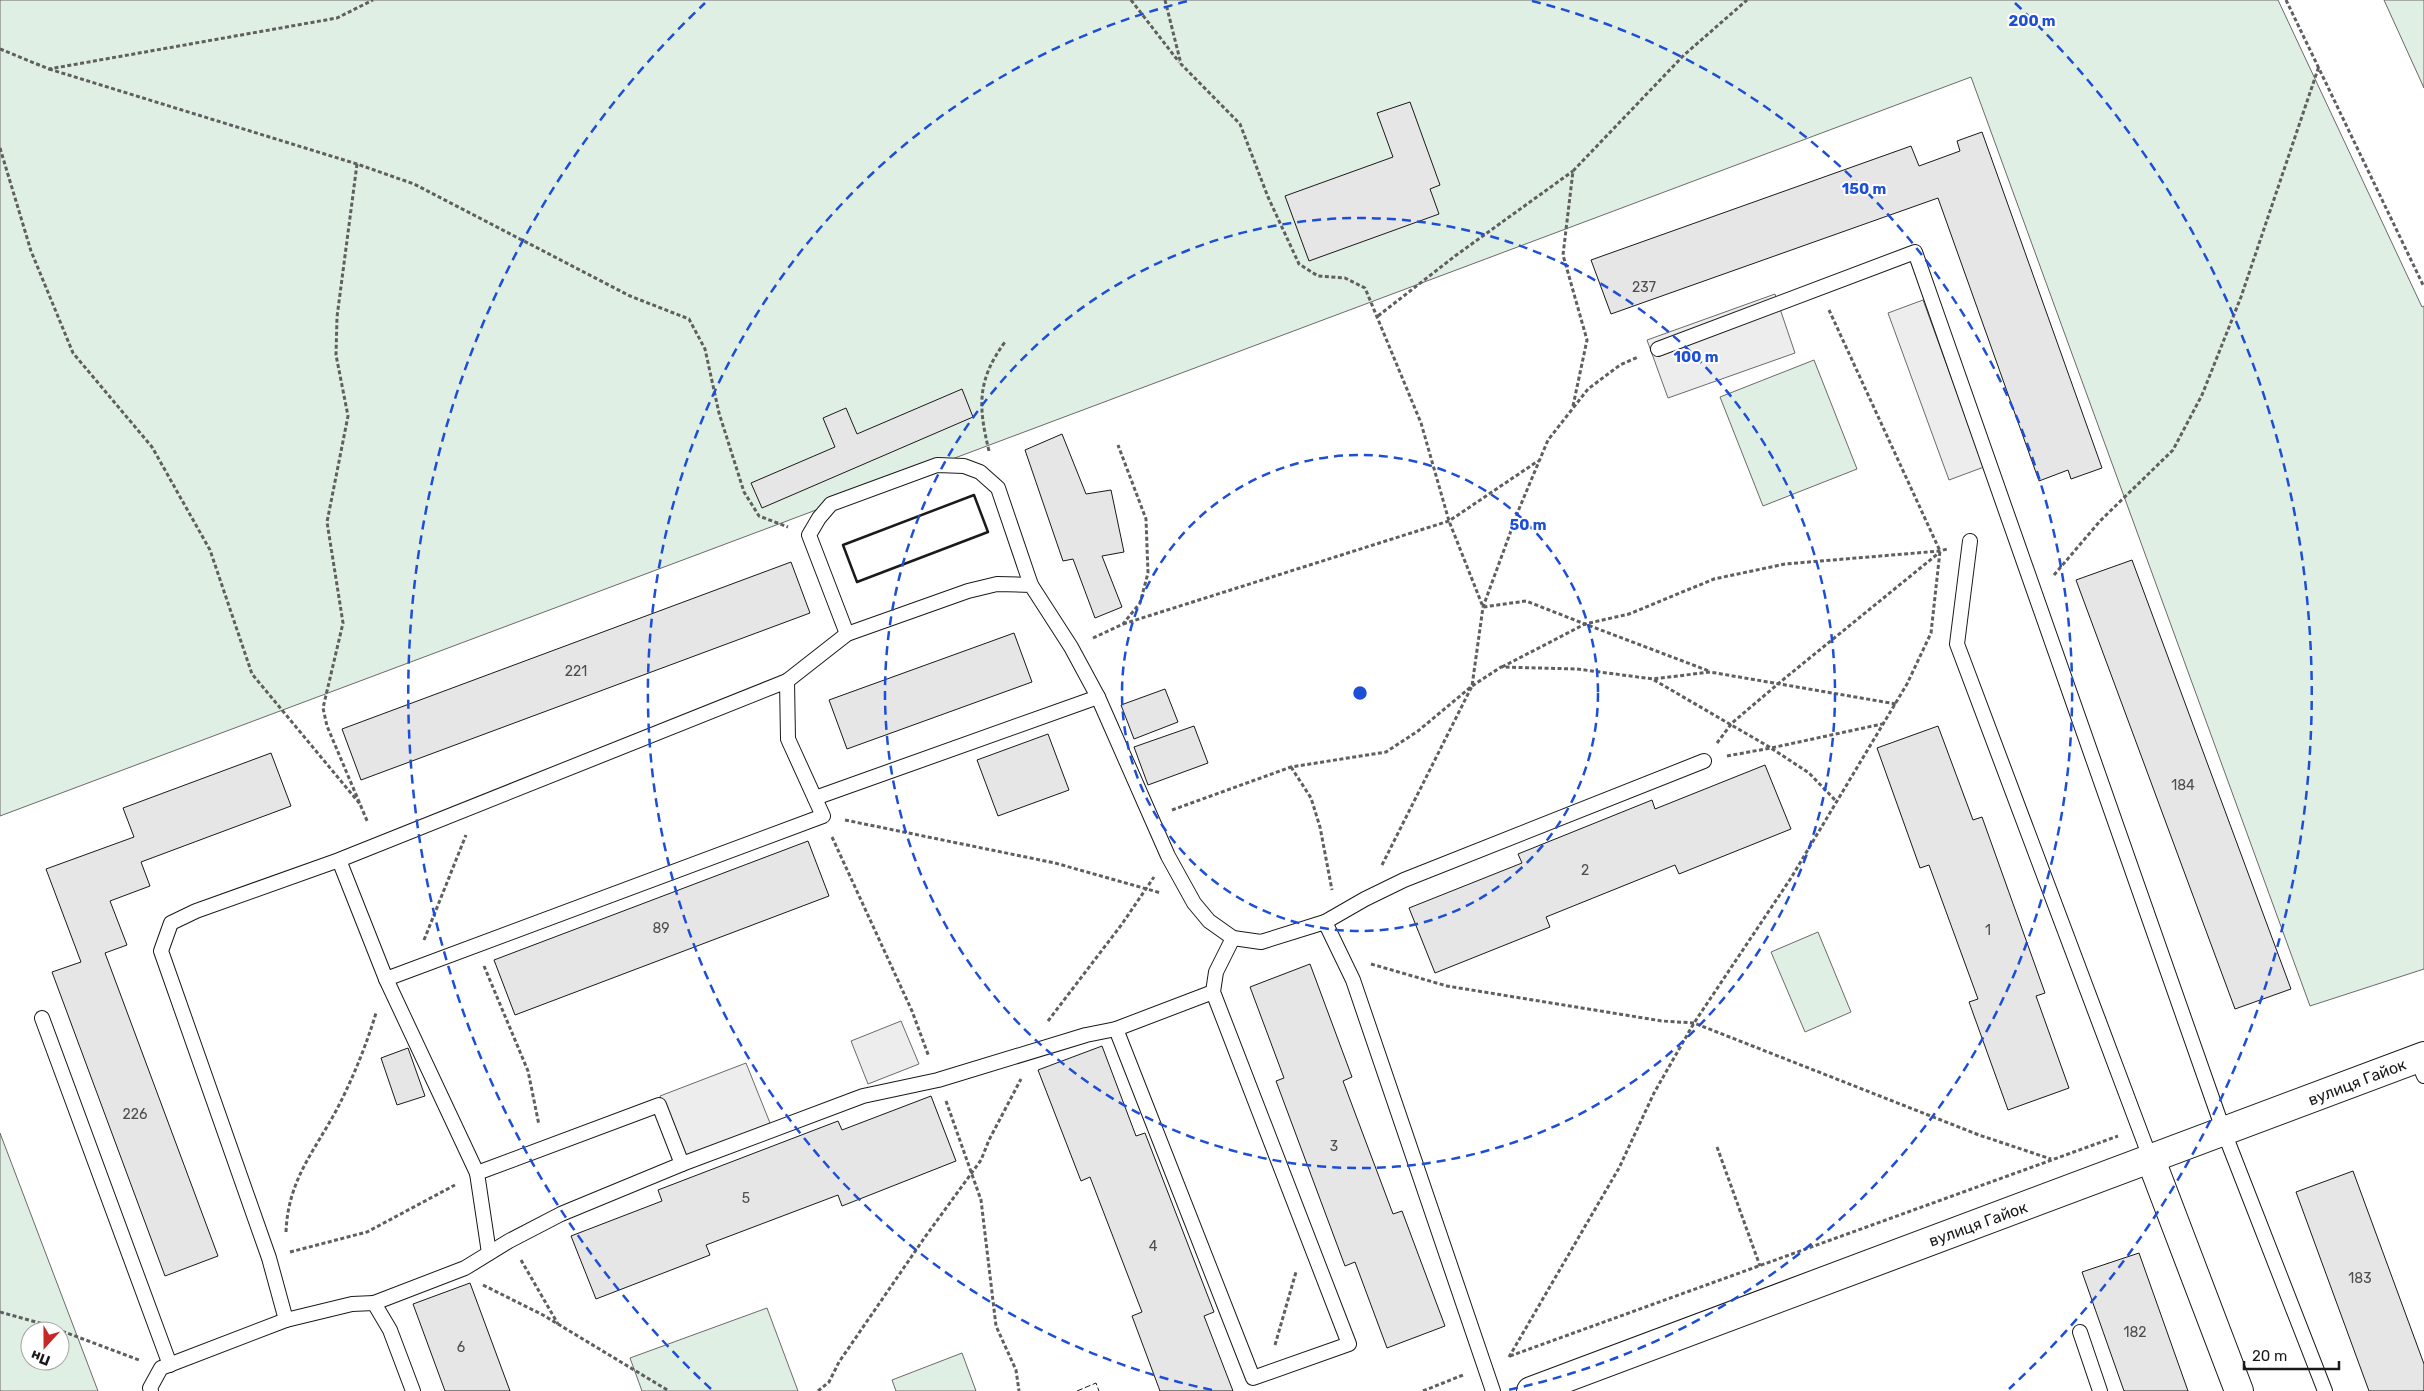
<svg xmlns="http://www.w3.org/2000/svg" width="2424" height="1391" viewBox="0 0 2424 1391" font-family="Rubik,sans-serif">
<rect width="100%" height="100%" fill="#fff"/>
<!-- green -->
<g fill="#e0efe3" stroke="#6a6a6a" fill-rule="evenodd">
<path d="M0 0H2278L2422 307 2424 306V969L2310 1006 1971 77 0 816Z"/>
<path d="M2384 0H2424V88Z"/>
<path d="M1814 360 1857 469 1763 506 1720 397Z"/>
<path d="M1818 932 1851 1012 1805 1032 1771 952Z"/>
<path d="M0 1133 98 1391H0ZM30 1331H60V1361H30Z"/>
<path d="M767 1308 798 1391H642L630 1358Z"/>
<path d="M962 1353 976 1391H896L892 1380Z"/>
</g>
<!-- parking -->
<g fill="#ededed" stroke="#6a6a6a">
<path d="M1775 294 1795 353 1668 398 1647 340Z"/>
<path d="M1923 300 1984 467 1949 480 1888 313Z"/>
<path d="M901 1021 919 1064 868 1084 851 1041Z"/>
<path d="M746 1063 770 1123 684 1157 660 1096Z"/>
</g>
<!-- building -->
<g fill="#e6e6e6" stroke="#1a1a1a">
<path d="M1410 102 1440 185 1430 189 1439 214 1309 261 1285 196 1393 157 1377 113Z"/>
<path d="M1982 132 2102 468 2071 479 2068 470 2039 481 1938 198 1611 314 1591 260 1911 146 1919 166 1960 151 1957 141Z"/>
<path d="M962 389 973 417 762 508 751 483 835 447 823 418 846 408 857 434Z"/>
<path d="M1062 434 1086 494 1111 490 1124 552 1102 556 1122 607 1095 618 1073 559 1063 561 1025 450Z"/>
<path d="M2132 560 2291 989 2235 1009 2076 580Z"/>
<path d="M791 562 810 613 361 780 342 729Z"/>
<path d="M1014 633 1032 682 847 749 829 700Z"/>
<path d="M1165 689 1178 722 1134 739 1121 705Z"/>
<path d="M1194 726 1208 763 1148 785 1134 747Z"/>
<path d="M1938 726 1973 820 1982 817 2045 993 2036 996 2069 1088 2008 1110 1969 1002 1978 999 1929 865 1920 868 1877 748Z"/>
<path d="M1048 734 1069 790 998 816 977 760Z"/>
<path d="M271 753 291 806 141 862 150 886 110 901 127 945 105 953 218 1256 165 1276 52 972 81 962 46 869 134 837 123 808Z"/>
<path d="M1765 765 1791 829 1679 874 1675 865 1546 917 1550 927 1435 973 1409 908 1522 863 1518 854 1652 800 1655 809Z"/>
<path d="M808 841 829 896 515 1015 494 960Z"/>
<path d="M1310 964 1352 1077 1343 1081 1393 1214 1402 1211 1445 1326 1387 1348 1355 1262 1345 1266 1276 1081 1284 1078 1250 987Z"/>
<path d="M1102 1046 1136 1136 1145 1133 1214 1312 1204 1316 1233 1391H1160L1132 1316 1142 1312 1090 1177 1081 1181 1038 1070Z"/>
<path d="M408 1048 425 1096 397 1105 381 1058Z"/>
<path d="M931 1096 956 1161 842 1206 838 1195 706 1245 710 1255 596 1299 571 1236 662 1201 658 1190 838 1121 842 1130Z"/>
<path d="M2353 1171 2424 1364V1391H2369L2296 1192Z"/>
<path d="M2139 1253 2188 1391H2124L2082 1272Z"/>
<path d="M470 1283 510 1391H445L413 1304Z"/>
</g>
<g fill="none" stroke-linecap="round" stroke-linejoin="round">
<!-- lane casing -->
<g stroke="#1a1a1a" stroke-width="16">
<g id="lane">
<path d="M1658 349 1915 252 2224 1132 2325 1391"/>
<path d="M1970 541 1957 644 2151 1160"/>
<path d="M847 634 809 535 819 518 831 504 937 465 964 466 980 472 998 488 1031 585"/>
<path d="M787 681 847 634 968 591 997 584 1031 585 1071 647 1098 697 1168 856 1194 903 1209 921 1233 938 1261 942 1325 922 1353 980 1493 1391"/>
<path d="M815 798 1098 697"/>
<path d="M1325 922 1365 899 1404 880 1704 761"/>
<path d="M386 979 477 1173"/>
<path d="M42 1018 170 1365"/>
<path d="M1116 1029 1253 1378 1349 1344 1213 992 1216 972 1233 938"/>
<path d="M2417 1059 2424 1076"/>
<path d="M489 1253 477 1173 659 1105 682 1164"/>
<path d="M374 1303 465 1268 509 1241 561 1214 682 1164 863 1096 938 1080 1086 1035 1116 1029 1213 992"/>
<path d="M286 1320 352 1304 374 1303 390 1330 413 1391"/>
<path d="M2080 1332 2100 1391"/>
<path d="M151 1391 150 1388 161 1368 286 1320 269 1258 161 951 171 923 196 911 339 860 787 681 788 739 823 816 386 979 339 860"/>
</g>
</g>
<!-- street casing -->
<g stroke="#1a1a1a" stroke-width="30">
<g id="street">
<path d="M2151 1160 2239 1391"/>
<path d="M1531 1391 2424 1056"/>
</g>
</g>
<!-- path -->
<g stroke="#5f5f5f" stroke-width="3" stroke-dasharray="4 2.5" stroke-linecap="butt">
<path d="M1131 0 1179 62"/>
<path d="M1165 0 1181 64 1240 124 1268 197 1299 264 1318 276 1345 278 1365 288 1421 423 1449 521 1483 607 1526 601 1585 624 1629 614 1714 579 1785 564 1940 551 1947 549"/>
<path d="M2286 0 2424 287"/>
<path d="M0 49 49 69 337 18 373 0"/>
<path d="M49 69 357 164 414 184 630 296 689 319 705 349 719 413 744 492 759 516 788 527"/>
<path d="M0 148 31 251 73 353 152 447 210 550 252 674 360 804"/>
<path d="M357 164 337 317 336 355 348 416 327 522 343 623 323 708 327 726 368 823"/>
<path d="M1378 316 1455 256 1573 171"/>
<path d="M1573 406 1587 340 1563 255 1573 171 1684 55 1747 0"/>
<path d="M989 451C978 406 977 380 1005 342"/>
<path d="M2054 575 2100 521 2173 450 2202 395 2241 297 2319 66"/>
<path d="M1123 624 1449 521 1538 461"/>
<path d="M1093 638 1123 624 1140 603 1148 573 1146 519 1118 445"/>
<path d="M1502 667 1585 624 1709 671"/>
<path d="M1654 680 1771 748 1882 724"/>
<path d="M1717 743 1732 723 1779 683 1940 552"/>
<path d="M1727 756 1771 748 1809 773 1836 801"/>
<path d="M1291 767 1311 798 1320 827 1332 890"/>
<path d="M1172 810 1291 767 1386 752 1418 731 1472 686 1501 667 1577 669 1653 679 1710 672 1896 704"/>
<path d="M845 820 1055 863 1161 893"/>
<path d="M832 837 912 1011 929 1057"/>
<path d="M1382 865 1472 686 1483 607 1519 509 1548 440 1588 389 1620 365 1638 357"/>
<path d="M424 940 466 835"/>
<path d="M1371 964 1447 986 1662 1021 1694 1023 1979 1135 2051 1159"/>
<path d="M484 966 528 1071 539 1125"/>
<path d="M1048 1021 1122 924 1154 877"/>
<path d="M946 1101 981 1200 996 1326 1016 1370 1019 1391"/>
<path d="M1717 1147 1760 1266"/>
<path d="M286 1232C288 1180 314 1152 337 1109 353 1078 366 1046 376 1013"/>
<path d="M290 1252 367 1232 455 1185"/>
<path d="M521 1260 558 1324"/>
<path d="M483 1285 543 1315 669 1391"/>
<path d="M0 1312 43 1324 139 1360"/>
<path d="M1275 1345 1296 1272"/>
<path d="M1510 1356 2118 1136"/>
<path d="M1509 1357 1619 1168 1654 1093 1694 1023 1791 878 1907 684 1931 633 1940 551 1829 310"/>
<path d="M818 1391 829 1382 839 1362 925 1237 981 1160 989 1140 1021 1079"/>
<path d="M1423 1391 1463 1375"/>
</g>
<!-- lane -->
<use href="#lane" stroke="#fff" stroke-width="14"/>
<!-- street -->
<use href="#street" stroke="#fff" stroke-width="28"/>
<!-- fence -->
<path stroke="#1a1a1a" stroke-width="1" stroke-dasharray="6 2.5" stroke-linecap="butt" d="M1077 1391 1096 1383 1099 1391"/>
<!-- wall -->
<path stroke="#1a1a1a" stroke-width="2.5" d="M974 495 988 532 857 582 843 545Z"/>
</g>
<!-- distance rings -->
<g fill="none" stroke="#1d4ed8" stroke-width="2.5" stroke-dasharray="9 6">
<circle cx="1360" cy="693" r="238"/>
<circle cx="1360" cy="693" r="475"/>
<path d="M1212 1390A713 713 0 0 1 1188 1M1532 1A713 713 0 0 1 1508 1390"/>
<path d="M711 1389A951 951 0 0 1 705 3M2015 3A951 951 0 0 1 2009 1389"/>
</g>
<g text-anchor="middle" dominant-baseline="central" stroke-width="4" stroke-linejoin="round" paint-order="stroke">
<!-- number labels -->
<g font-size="14" fill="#4d4d4d">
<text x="1644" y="287">237</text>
<text x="576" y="671">221</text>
<text x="2183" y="785">184</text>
<text x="1585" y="870">2</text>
<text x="661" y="928">89</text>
<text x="1988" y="930">1</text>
<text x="135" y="1114">226</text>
<text x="1334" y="1146">3</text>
<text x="746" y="1198">5</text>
<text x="1153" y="1246">4</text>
<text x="2360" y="1278">183</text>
<text x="2135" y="1332">182</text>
<text x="461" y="1347">6</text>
</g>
<!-- street labels -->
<g font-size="16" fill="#1a1a1a" stroke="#fff">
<text transform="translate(2357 1082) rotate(-21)">вулиця Гайок</text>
<text transform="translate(1978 1224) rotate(-20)">вулиця Гайок</text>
</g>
</g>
<circle cx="1360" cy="693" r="8" fill="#1d4ed8" stroke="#fff" stroke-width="2.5"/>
<g font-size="15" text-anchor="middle" font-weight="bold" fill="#1d4ed8" stroke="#fff" stroke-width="4" stroke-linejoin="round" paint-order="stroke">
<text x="2032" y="26">200 m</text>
<text x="1864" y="194">150 m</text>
<text x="1696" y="362">100 m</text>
<text x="1528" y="530">50 m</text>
</g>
<!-- north arrow -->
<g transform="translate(45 1346) rotate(201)"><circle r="24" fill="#ffffff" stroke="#a3a3a3"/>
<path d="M0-4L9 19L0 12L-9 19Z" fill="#c62828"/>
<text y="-8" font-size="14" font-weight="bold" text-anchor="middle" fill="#1a1a1a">Пн</text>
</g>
<!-- scale -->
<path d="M2244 1361v8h95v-8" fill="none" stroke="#1a1a1a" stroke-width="2.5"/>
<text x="2252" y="1361" font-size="15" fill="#1a1a1a" stroke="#ffffff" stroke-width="4" paint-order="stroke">20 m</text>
</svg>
